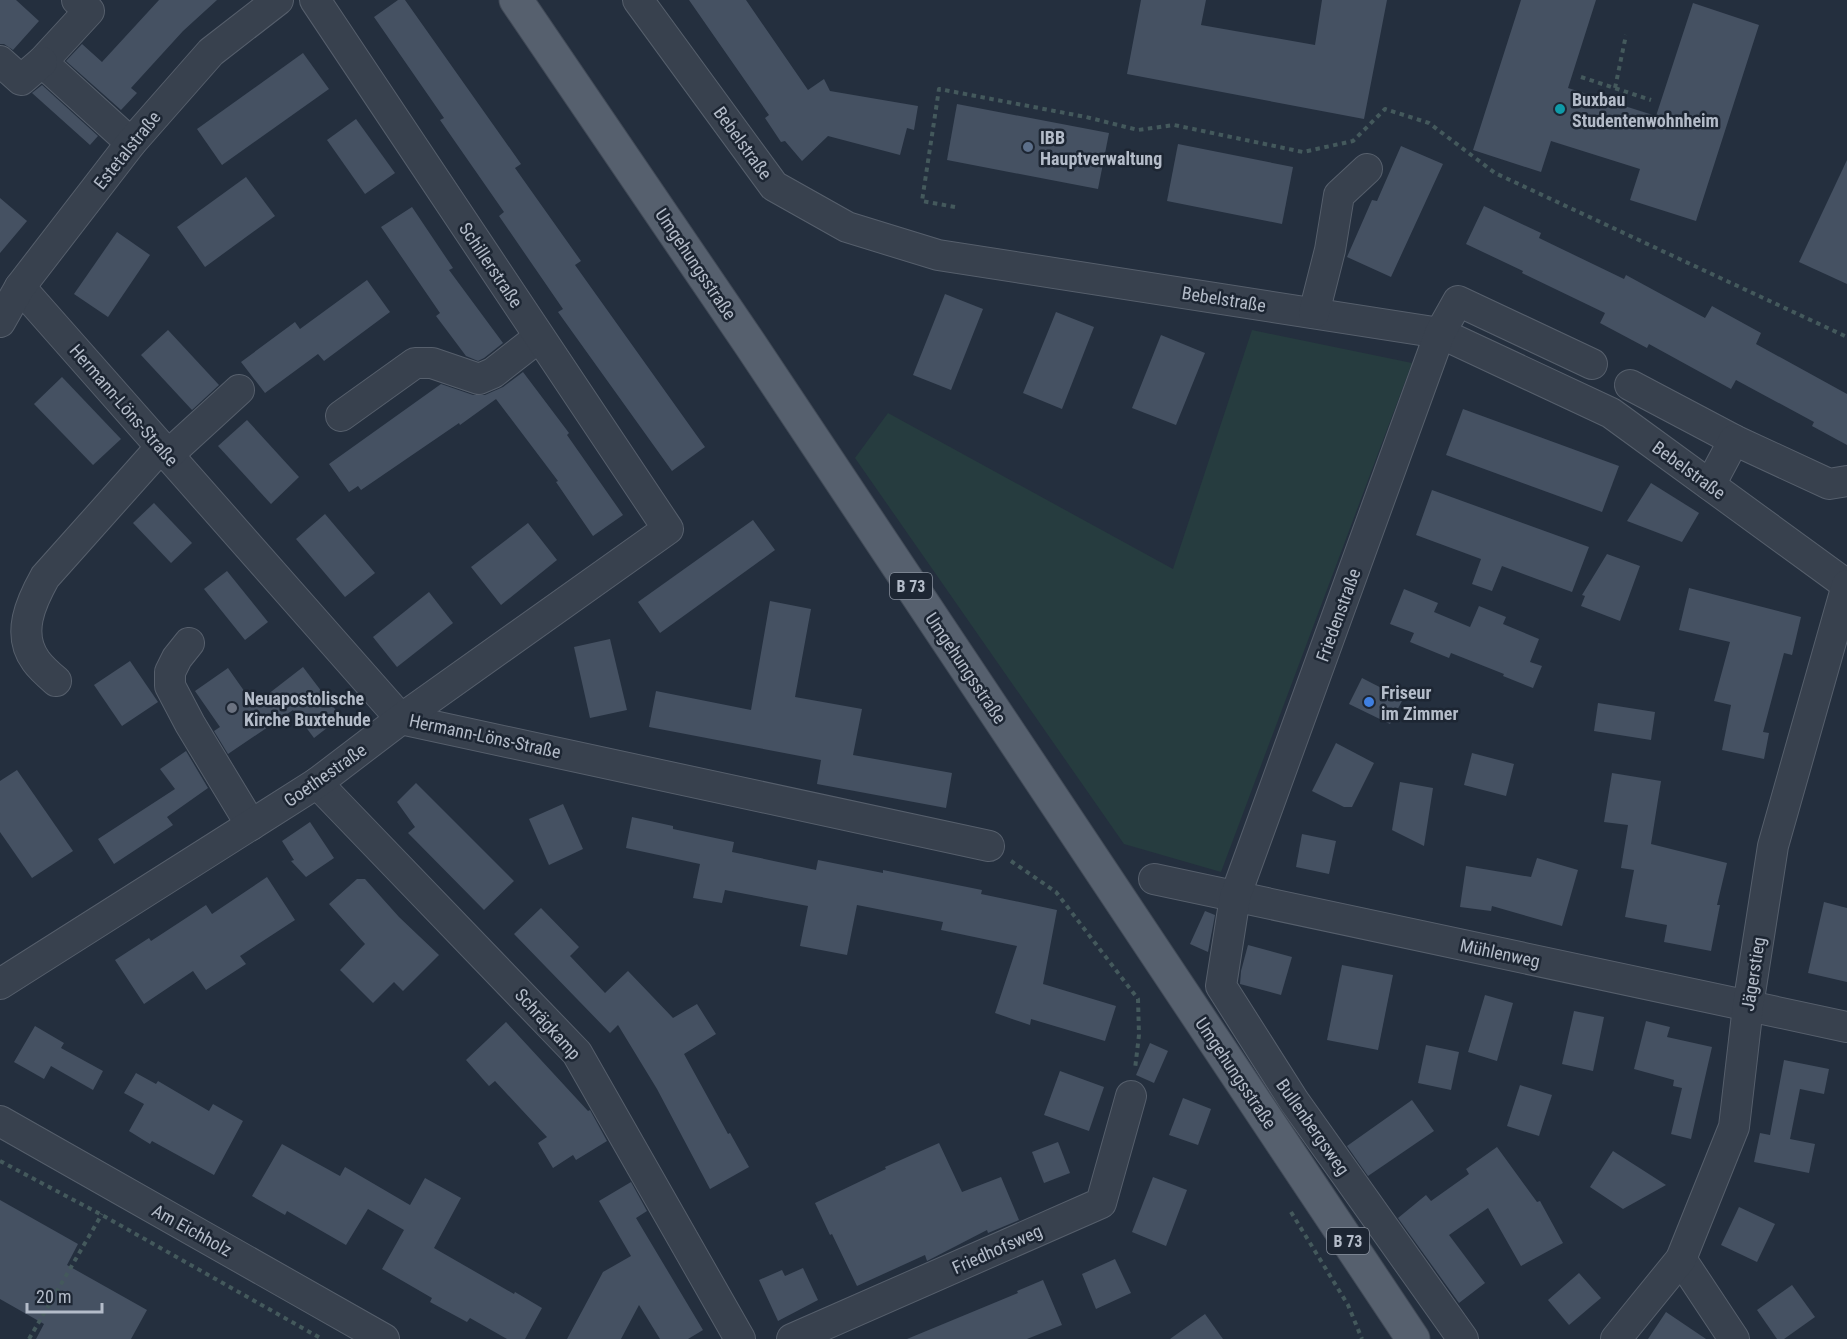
<svg xmlns="http://www.w3.org/2000/svg" width="1847" height="1339" viewBox="0 0 1847 1339" font-family="'Roboto Condensed',sans-serif">
<rect width="100%" height="100%" fill="#242f3e"/>
<!-- green -->
<path fill="#263c3f" d="M1252 330 1412 363 1221 872 1124 844 855 458 888 413 1173 569Z"/>
<!-- building -->
<g fill="#455162">
<path d="M0 0H16L39 21 13 50 4 44H0Z"/>
<path d="M159 0H217L183 31 131 88 137 93 121 110 66 61 82 44 102 62Z"/>
<path d="M398 0H405L521 164 515 168 581 261 575 265 705 447 672 471 558 312 563 309 499 216 504 212 440 120 444 118 374 17Z"/>
<path d="M689 0H746L808 90 824 79 830 91 918 106 914 130 907 128 900 155 828 136 802 161 785 141 781 142 765 118 769 115Z"/>
<path d="M1141 0H1206L1201 25 1315 45 1322 0H1387L1364 119 1127 74Z"/>
<path d="M1521 0H1596L1568 88 1656 116 1693 3 1759 25 1696 221 1630 200 1640 169 1551 141 1541 172 1473 150Z"/>
<path d="M303 53 329 89 222 165 197 129Z"/>
<path d="M42 85 98 136 90 145 32 93Z"/>
<path d="M957 104 1109 133 1098 189 947 160Z"/>
<path d="M356 119 395 173 365 194 327 140Z"/>
<path d="M1178 144 1293 167 1282 224 1167 201Z"/>
<path d="M1401 146 1443 164 1391 277 1347 257 1372 200 1377 201Z"/>
<path d="M1847 160V284L1799 262Z"/>
<path d="M246 177 275 216 205 267 177 227Z"/>
<path d="M0 198 27 221 0 253Z"/>
<path d="M1484 206 1541 233 1539 238 1624 279 1626 275 1705 318 1712 306 1761 333 1756 344 1847 394V445L1812 426 1814 422 1736 380 1731 389 1649 344 1647 348 1600 323 1605 313 1522 273 1523 271 1466 244Z"/>
<path d="M412 207 453 268 449 270 503 343 484 358 478 361 466 356 436 316 440 313 381 227Z"/>
<path d="M117 232 150 255 108 317 74 294Z"/>
<path d="M367 280 390 312 324 361 318 354 265 393 241 362 295 322 300 329Z"/>
<path d="M945 294 983 309 951 390 913 375Z"/>
<path d="M1056 312 1094 327 1062 409 1023 393Z"/>
<path d="M168 330 219 385 192 410 141 355Z"/>
<path d="M1161 335 1205 353 1176 425 1132 408Z"/>
<path d="M523 372 569 433 567 435 623 515 593 536 556 482 558 481 496 399 460 425 459 423 361 490 358 486 349 492 329 464 441 384 473 395H485L503 387Z"/>
<path d="M62 377 121 439 93 465 34 404Z"/>
<path d="M1463 409 1619 466 1602 512 1446 455Z"/>
<path d="M247 420 299 477 271 504 218 446Z"/>
<path d="M1651 483 1699 513 1682 542 1627 521Z"/>
<path d="M1432 490 1589 547 1572 592 1502 566 1492 591 1472 584 1481 559 1416 535Z"/>
<path d="M154 503 192 543 171 563 133 523Z"/>
<path d="M325 514 375 573 345 597 296 539Z"/>
<path d="M753 520 775 550 660 633 638 602Z"/>
<path d="M528 523 557 560 501 605 471 567Z"/>
<path d="M1607 554 1640 566 1620 621 1581 606 1585 596 1582 595Z"/>
<path d="M227 571 268 622 245 640 204 589Z"/>
<path d="M1689 588 1801 617 1792 655 1784 653 1763 732 1769 733 1764 759 1722 750 1731 705 1714 701 1730 642 1679 630Z"/>
<path d="M1404 589 1438 603 1434 612 1470 627 1479 606 1506 617 1503 624 1539 639 1530 662 1542 666 1533 688 1503 676 1504 674 1451 653 1449 658 1410 642 1414 633 1390 624Z"/>
<path d="M429 592 453 623 397 667 373 637Z"/>
<path d="M770 601 811 609 795 697 862 709 853 755 952 773 946 808 817 784 821 760 649 727 656 691 751 710Z"/>
<path d="M610 639 627 710 590 718 574 647Z"/>
<path d="M130 661 158 702 122 726 94 685Z"/>
<path d="M303 667 341 717 314 738 293 710 228 754 214 731 220 727 195 691 228 668 254 705Z"/>
<path d="M1362 678 1403 699 1390 724 1349 704Z"/>
<path d="M1598 703 1655 712 1651 740 1594 731Z"/>
<path d="M1336 743 1374 763 1352 807H1344L1312 791Z"/>
<path d="M186 751 208 788 167 817 173 825 114 864 98 839 175 789 160 769Z"/>
<path d="M1472 753 1514 764 1506 796 1464 785Z"/>
<path d="M17 770 73 851 32 878 0 832V781Z"/>
<path d="M1612 773 1661 781 1651 844 1727 863 1717 905H1720L1711 951 1664 942 1667 925 1625 917 1634 870 1621 868 1628 825 1604 822Z"/>
<path d="M1400 782 1433 788 1424 846 1392 830Z"/>
<path d="M416 783 514 881 484 910 408 833 415 827 397 802Z"/>
<path d="M563 804 583 849 549 865 529 819Z"/>
<path d="M632 817 673 826V829L734 842 732 852 816 870 818 860 883 873V870L982 890 981 894 1057 910 1043 984 1116 1006 1105 1041 1031 1019 1030 1025 995 1013 1017 946 941 930 943 922 857 905 847 955 800 946 808 906 725 890 722 903 693 898 700 864 626 848Z"/>
<path d="M310 822 334 858 306 877 291 861 294 860 282 841Z"/>
<path d="M1302 834 1336 841 1329 874 1296 867Z"/>
<path d="M1537 858 1578 870 1562 926 1492 906 1491 911 1460 907 1466 866 1531 877Z"/>
<path d="M267 877 295 920 240 956 246 964 206 990 193 971 144 1004 115 960 149 938 151 941 206 905 212 914Z"/>
<path d="M357 879H365L399 917 439 955 403 991 394 982 373 1003 340 970 365 944 329 904Z"/>
<path d="M1824 902 1847 908V982L1808 973Z"/>
<path d="M541 908 579 947 570 956 605 993 628 971 673 1018 697 1004 716 1034 684 1054 728 1134 730 1133 749 1167 710 1189 657 1089 618 1025 610 1033 514 934Z"/>
<path d="M1205 911 1215 915 1208 952 1190 944Z"/>
<path d="M1248 945 1292 957 1281 995 1240 984 1241 971Z"/>
<path d="M1342 965 1393 975 1378 1050 1327 1040Z"/>
<path d="M1485 995 1513 1003 1497 1061 1468 1052Z"/>
<path d="M1574 1011 1604 1017 1593 1071 1562 1064Z"/>
<path d="M1646 1021 1670 1027 1667 1037 1712 1047 1691 1139 1671 1134 1682 1088 1673 1086 1674 1080 1634 1069Z"/>
<path d="M506 1022 588 1111 590 1110 607 1141 576 1160 573 1155 553 1168 538 1143 547 1137 495 1081 489 1086 466 1060Z"/>
<path d="M35 1026 64 1043 61 1048 103 1071 93 1090 51 1066 44 1079 14 1062Z"/>
<path d="M1150 1043 1168 1051 1154 1083 1136 1075Z"/>
<path d="M1426 1045 1459 1052 1451 1090 1418 1083Z"/>
<path d="M1784 1060 1829 1069 1824 1094 1800 1089 1790 1139 1815 1144 1809 1173 1754 1162 1760 1133 1770 1135Z"/>
<path d="M1060 1071 1104 1087 1089 1131 1044 1115Z"/>
<path d="M136 1073 156 1084 158 1081 209 1111 213 1104 243 1121 214 1175 152 1141 150 1144 129 1131 144 1104 124 1093Z"/>
<path d="M1520 1085 1552 1095 1539 1136 1507 1126Z"/>
<path d="M1183 1098 1211 1109 1198 1145 1169 1135Z"/>
<path d="M1412 1100 1434 1131 1368 1176 1347 1146Z"/>
<path d="M1058 1142 1070 1173 1044 1183 1032 1152Z"/>
<path d="M939 1143 962 1192 1001 1177 1019 1220 988 1233 987 1230 927 1261 925 1255 857 1286 832 1234 830 1235 815 1203 886 1169 885 1167Z"/>
<path d="M282 1144 340 1176 345 1167 410 1205 425 1178 461 1198 434 1248 514 1294 515 1292 542 1308 525 1339H507L470 1318 467 1322 430 1302 432 1298 382 1269 404 1230 368 1209 346 1245 287 1211 285 1215 252 1196Z"/>
<path d="M1497 1147 1537 1202 1540 1201 1563 1243 1521 1266 1488 1208 1449 1235 1485 1283 1459 1303 1398 1218 1426 1195 1431 1201 1469 1174 1466 1169Z"/>
<path d="M1613 1151 1666 1185 1623 1209 1590 1187Z"/>
<path d="M1153 1177 1187 1190 1166 1246 1132 1232Z"/>
<path d="M631 1182 647 1211 636 1218 703 1330 688 1339H660L639 1305 621 1339H567L603 1272 631 1256 599 1201Z"/>
<path d="M0 1200 78 1244 67 1265 147 1310 131 1339H36L44 1324 0 1299Z"/>
<path d="M1739 1207 1775 1224 1757 1262 1721 1245Z"/>
<path d="M1115 1259 1131 1293 1096 1309 1082 1274Z"/>
<path d="M803 1268 818 1300 778 1321 759 1280 782 1270 785 1276Z"/>
<path d="M1579 1273 1601 1298 1569 1325 1548 1300Z"/>
<path d="M1043 1280 1062 1325 1027 1339H907L1018 1293 1017 1291Z"/>
<path d="M1792 1285 1815 1317 1784 1339H1777L1757 1310Z"/>
<path d="M1666 1312 1706 1339H1648Z"/>
<path d="M1205 1314 1223 1339H1170Z"/>
</g>
<g fill="none" stroke-linecap="round" stroke-linejoin="round">
<!-- minor casing -->
<g stroke="#565f6c" stroke-width="32">
<g id="minor">
<path d="M77 0 89 11 42 62 131 143"/>
<path d="M638 0 774 186 847 227 938 255 1440 333 1611 413 1847 585"/>
<path d="M0 61 21 80 42 62"/>
<path d="M20 287 401 719 989 846"/>
<path d="M1314 313 1330 250 1339 195 1367 169"/>
<path d="M0 322 20 287 131 143 211 52 278 0"/>
<path d="M1630 385 1734 440"/>
<path d="M341 416 415 363H432L479 379 493 373 539 337"/>
<path d="M168 455 239 390"/>
<path d="M1710 485 1734 440 1829 484 1847 481"/>
<path d="M189 643 177 658 170 672V686L190 724 251 825"/>
<path d="M56 681C49 675 41 668 36 661 16 634 31 602 45 577L161 447"/>
<path d="M317 783 577 1053 740 1339"/>
<path d="M1154 879 1847 1027"/>
<path d="M0 984 317 783 401 719 668 529 315 0"/>
<path d="M0 1121 384 1339"/>
<path d="M1681 1259 1734 1339"/>
<path d="M792 1339 1101 1203 1131 1096"/>
<path d="M1463 1339 1294 1101 1221 986 1235 897 1440 333 1458 301 1592 364"/>
<path d="M1616 1339 1681 1259 1734 1127 1748 1006 1773 846 1847 585"/>
</g>
</g>
<!-- major casing -->
<g stroke="#414a57" stroke-width="35">
<path id="major" d="M516 0 750 344 1413 1339"/>
</g>
<!-- path -->
<g stroke="#44595c" stroke-width="4" stroke-dasharray="4.5 4.5" stroke-linecap="butt">
<path d="M1581 77 1651 100"/>
<path d="M1615 88 1626 35"/>
<path d="M955 207 922 201 939 89 1086 117 1138 130 1174 125 1303 152 1353 141 1385 109 1429 123 1495 173 1847 337"/>
<path d="M1011 861 1056 892 1138 999 1139 1035 1135 1069"/>
<path d="M0 1161 102 1215 322 1339"/>
<path d="M1291 1212 1348 1305 1362 1339"/>
<path d="M29 1339 102 1214"/>
</g>
<!-- minor -->
<use href="#minor" stroke="#38414e" stroke-width="30"/>
<!-- major -->
<use href="#major" stroke="#56606e" stroke-width="33"/>
</g>
<!-- markers -->
<circle fill="#0f9aa8" stroke="#1d2633" stroke-width="2" cx="1560" cy="109" r="6"/>
<circle fill="#5c6f8a" stroke="#1d2633" stroke-width="2" cx="1028" cy="147" r="6"/>
<circle fill="#3f7fe0" stroke="#1d2633" stroke-width="2" cx="1369" cy="702" r="6"/>
<circle fill="#6b7280" stroke="#1d2633" stroke-width="2" cx="232" cy="708" r="6"/>
<g text-anchor="middle" dominant-baseline="central" stroke-width="5" stroke-linejoin="round" paint-order="stroke">
<!-- shield labels -->
<g fill="#1d2633" stroke="#878f9c" stroke-width="1.5">
<rect x="890" y="573" width="42" height="26" rx="4.5"/>
<rect x="1327" y="1228" width="42" height="26" rx="4.5"/>
</g>
<g font-size="16" font-weight="bold" fill="#b4bcc9">
<text x="911" y="586">B 73</text>
<text x="1348" y="1241">B 73</text>
</g>
<!-- poi labels -->
<g font-size="18" font-weight="bold" fill="#b4bcc9" stroke="#1d2633" text-anchor="start">
<text x="1572" y="99">Buxbau<tspan x="1572" dy="21">Studentenwohnheim</tspan></text>
<text x="1040" y="137">IBB<tspan x="1040" dy="21">Hauptverwaltung</tspan></text>
<text x="1381" y="692">Friseur<tspan x="1381" dy="21">im Zimmer</tspan></text>
<text x="244" y="698">Neuapostolische<tspan x="244" dy="21">Kirche Buxtehude</tspan></text>
</g>
<!-- street labels -->
<g font-size="18" fill="#b4bcc9" stroke="#1d2633">
<text transform="translate(743 143) rotate(54)">Bebelstraße</text>
<text transform="translate(127 150) rotate(-51)">Estetalstraße</text>
<text transform="translate(696 264) rotate(56)">Umgehungsstraße</text>
<text transform="translate(491 265) rotate(56)">Schillerstraße</text>
<text transform="translate(1224 299) rotate(9)">Bebelstraße</text>
<text transform="translate(124 405) rotate(49)">Hermann-Löns-Straße</text>
<text transform="translate(1689 470) rotate(36)">Bebelstraße</text>
<text transform="translate(1338 615) rotate(-70)">Friedenstraße</text>
<text transform="translate(966 668) rotate(56)">Umgehungsstraße</text>
<text transform="translate(485 736) rotate(12)">Hermann-Löns-Straße</text>
<text transform="translate(325 775) rotate(-35)">Goethestraße</text>
<text transform="translate(1500 953) rotate(12)">Mühlenweg</text>
<text transform="translate(1753 974) rotate(-81)">Jägerstieg</text>
<text transform="translate(548 1024) rotate(48)">Schrägkamp</text>
<text transform="translate(1236 1073) rotate(56)">Umgehungsstraße</text>
<text transform="translate(1313 1127) rotate(55)">Bullenbergsweg</text>
<text transform="translate(192 1230) rotate(29)">Am Eichholz</text>
<text transform="translate(997 1249) rotate(-24)">Friedhofsweg</text>
</g>
</g>
<!-- scale -->
<path d="M27 1303v9h75v-9" fill="none" stroke="#b4bcc9" stroke-width="3"/>
<text x="36" y="1303" font-size="18" fill="#b4bcc9" stroke="#1d2633" stroke-width="4.5" paint-order="stroke">20 m</text>
</svg>
